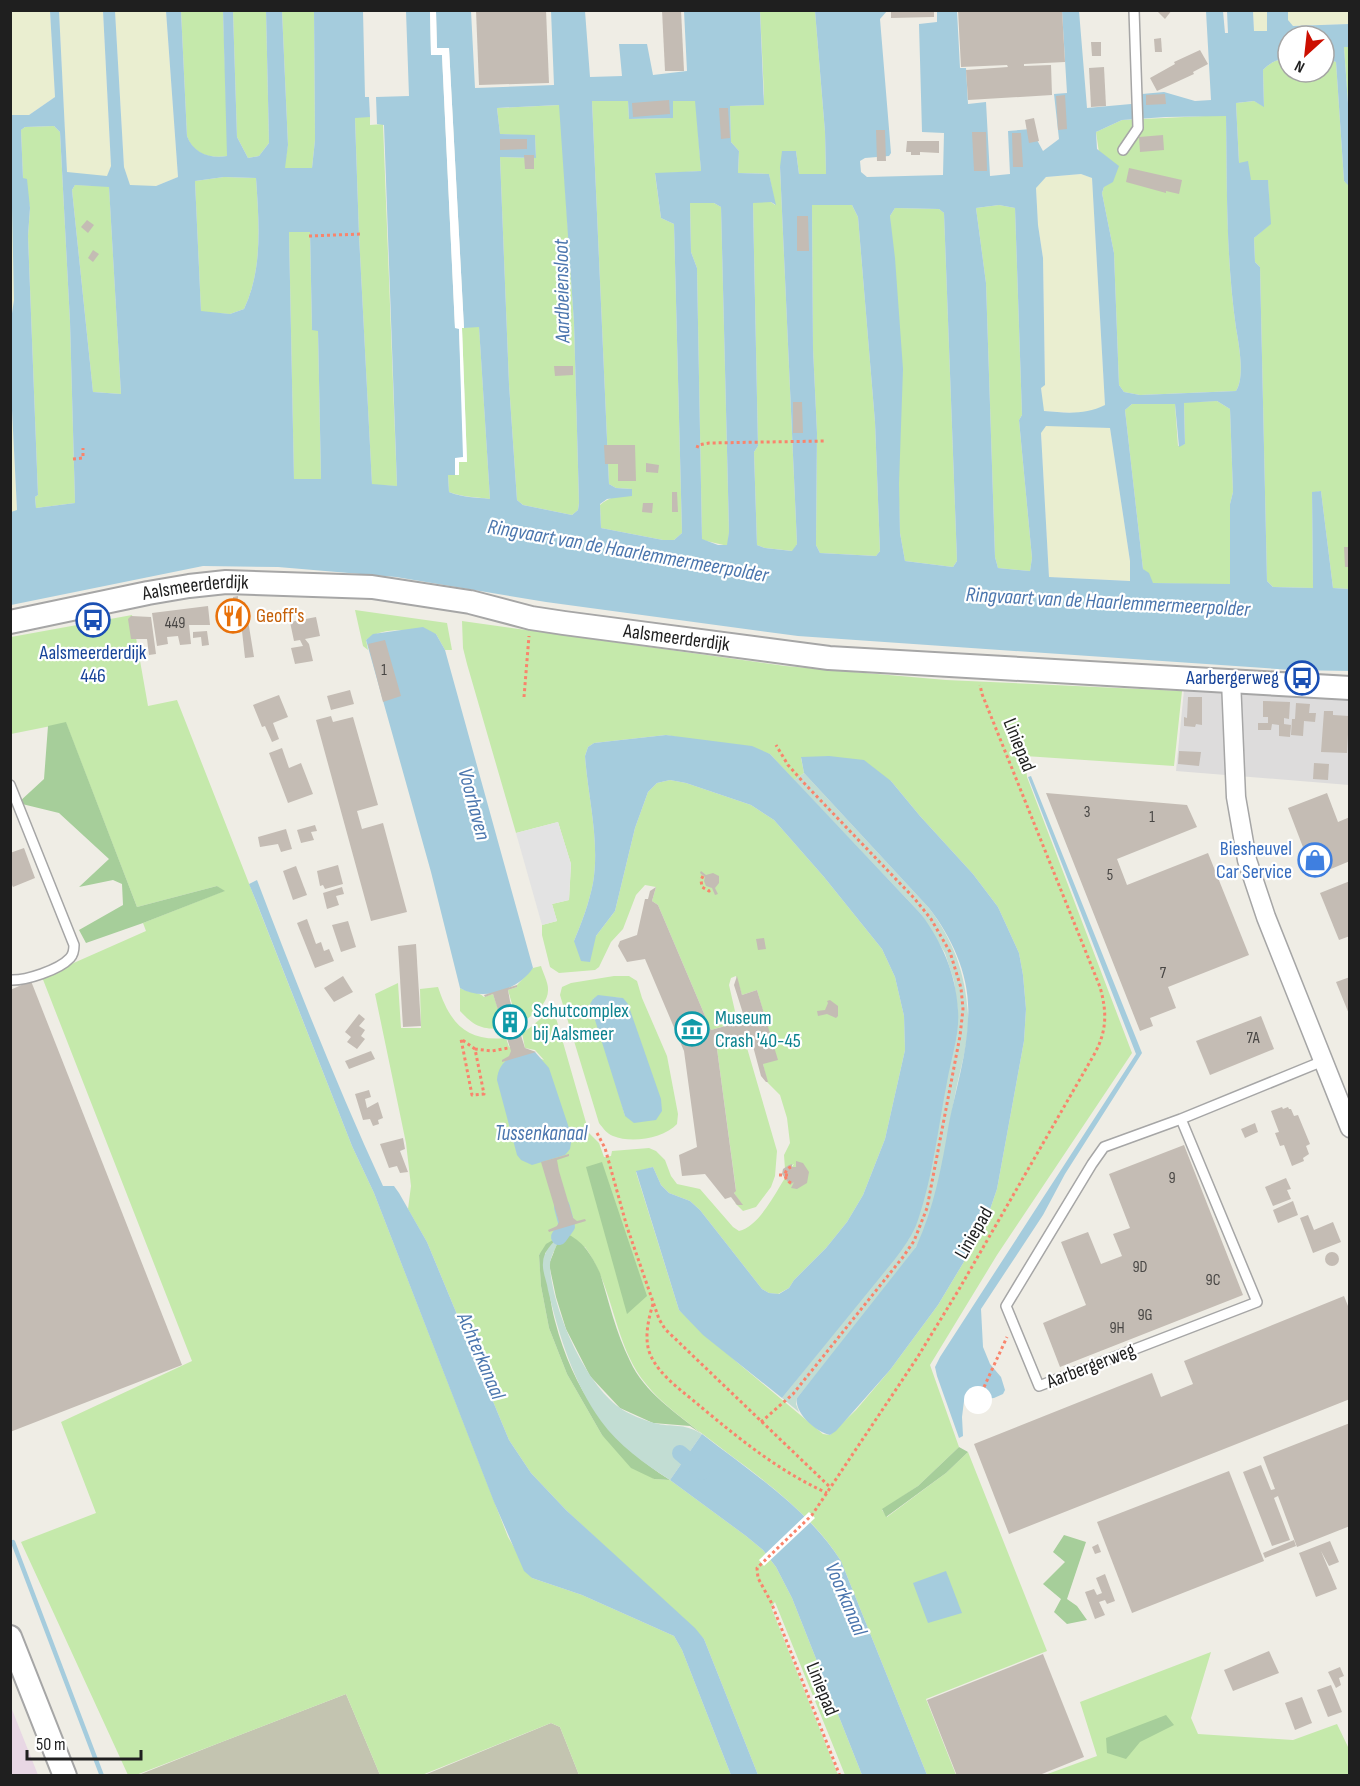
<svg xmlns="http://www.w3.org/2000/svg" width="1360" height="1786" viewBox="0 0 1360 1786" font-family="'Sofia Sans Condensed',sans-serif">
<rect width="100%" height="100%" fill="#efede5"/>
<!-- residential -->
<path fill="#dddcdc" d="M1184 690 1349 698V785L1176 771Z"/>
<!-- industrial -->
<path fill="#e8d7e4" d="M11 1707 38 1775H11Z"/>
<!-- construction -->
<g fill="#c3c4b0">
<path d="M346 1694 380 1775 136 1776 219 1743Z"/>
<path d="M551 1723 560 1727 579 1775 422 1776Z"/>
</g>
<!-- farmland -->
<g fill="#eaeed0">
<path d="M10 11H50L55 97 29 115H11Z"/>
<path d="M59 11H103L111 166 107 177 67 173Z"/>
<path d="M115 11H166L178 177 156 186H130L124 167Z"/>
<path d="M1253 11H1267V31H1254Z"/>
<path d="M1288 11H1349V24L1292 26 1288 20Z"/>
<path d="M10 157 13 185 14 300 11 320Z"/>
<path d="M1081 174 1092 178 1105 405 1093 411 1076 413 1043 411 1041 387 1045 384 1043 258 1038 225 1036 187 1046 177Z"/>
<path d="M10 370 17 511 11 512H10Z"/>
<path d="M1046 425 1110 428 1130 561 1131 581 1049 577 1041 432Z"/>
</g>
<!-- grass -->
<g fill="#c5e9ab" fill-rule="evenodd">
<path d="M181 11H223L228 156C210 159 193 154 187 136Z"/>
<path d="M233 11H266L269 143 259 156 248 158 237 137Z"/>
<path d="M282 11H314L315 140 312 168H284L288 145Z"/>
<path d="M760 11H815L825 132 826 174H799L796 151 780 167 797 544 793 551 765 548 757 545 754 452 758 446 753 202H771L775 205 769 174 738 173 739 151 731 142 730 106 763 105 764 94Z"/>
<path d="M1344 47H1349V117Z"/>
<path d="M1324 58 1336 62 1344 181 1350 186 1349 589 1333 588 1321 491 1312 493 1313 588 1273 587 1267 581 1260 267 1255 262 1254 238 1270 224 1268 181 1251 180 1239 163 1236 103 1254 101 1264 106 1263 70C1271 62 1277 59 1288 59V72H1324Z"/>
<path d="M592 101H628L629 119 672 118 673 101H696L701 171 655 174 661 218 674 224 682 533 674 540H663L601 528 600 505C609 497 621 495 632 489L616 488 609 484Z"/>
<path d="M560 105 574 323 579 503 578 510 572 515 523 505 517 500 509 384 500 157 536 158 535 136 500 134 497 108Z"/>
<path d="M1226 115C1227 186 1226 258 1236 328 1239 345 1245 377 1236 391L1140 395 1124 392 1119 385 1114 253 1102 193 1104 187 1096 132 1122 120Z"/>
<path d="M355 117H370V125L383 124 397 486 372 485 359 235Z"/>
<path d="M54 126 60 132 70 322 75 503 36 508 35 497 38 495 28 236 30 208 23 179 21 130 25 127Z"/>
<path d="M224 177 256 178C259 222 263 269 244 309L230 314 201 312 195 181Z"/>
<path d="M75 185 109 186 121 394 93 392 72 190Z"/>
<path d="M690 203H714L721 207 729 532 728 546 702 540 697 268 691 252Z"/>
<path d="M812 204 852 205 858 217 875 422 880 551 876 556 820 553 816 545 817 433 813 348Z"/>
<path d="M999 205 1015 208 1022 415 1019 420 1032 558 1030 571 998 568 995 557 986 283 976 208Z"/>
<path d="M895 208 939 209 944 213 957 561 953 567 905 561 900 533 890 216Z"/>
<path d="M289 232H310L312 330H318L321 479 294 480Z"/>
<path d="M479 326 490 499C475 497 463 497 449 492L448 475H458L459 462 467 461 462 328Z"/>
<path d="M1217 401 1230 409 1233 492 1230 504V585L1152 583 1143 569 1125 410 1132 404H1175L1178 446 1185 444 1184 402Z"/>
<path d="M355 610 447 623 452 650H445L436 634C413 631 385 625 366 640L368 650 363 646Z"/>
<path d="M132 615 148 706 177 700 352 1146 374 1193 508 1537 532 1578 582 1595 674 1636 682 1650 731 1775H579L560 1727 551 1723 422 1775H380L346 1694 136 1775H128L21 1542 96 1513 61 1422 192 1361 42 977 146 931 143 923 224 891 217 886 137 907 66 723 11 734V637Z"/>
<path d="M462 621 785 666 946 680 1182 691 1174 766 1025 756 1027 777 1132 1053 997 1255 930 1365 959 1447 918 1486 882 1510 887 1517 946 1473 968 1452 1047 1651 926 1699 956 1775H927L841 1561C807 1507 750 1471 700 1432 681 1417 661 1403 646 1384 613 1344 615 1289 585 1247L539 1254 541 1286 549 1328 567 1374 602 1435 654 1479 670 1480 746 1536 763 1550 776 1567 792 1598 862 1775H845L775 1602 771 1607 838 1775H758L704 1639 566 1510 531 1473 509 1440 427 1242 408 1209 411 1186 406 1143 375 994 398 983 401 1028H421L420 989 438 987C450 1023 466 1042 506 1038L509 1047 544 1060 535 1050 525 1048 522 1033C533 1027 542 1015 554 1011L589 1133 599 1143 604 1157 611 1156 612 1151 649 1148 656 1151 665 1160 671 1176 677 1184 700 1189 733 1227 739 1231C762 1226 781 1181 794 1164L785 1169 784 1155 790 1143 787 1118 780 1095 767 1082 763 1064 767 1025 757 990 742 995 736 976 731 978 729 985 737 1020 739 1022 711 1030 658 905 652 901 656 887 645 885 636 895 623 929 611 942 599 967 595 970 559 973 550 967 542 935V925L557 921 552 904 569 900 571 864 558 822 516 833 467 664 463 648ZM666 735 770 754 794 780 804 773 801 758 891 781 920 816 973 874 998 907 1019 953 1023 975 1026 1009 1024 1041 997 1189 983 1230 938 1305 890 1370 856 1410 830 1435 823 1434 738 1363 679 1310 636 1172 653 1167 661 1185 669 1193 690 1201 700 1210 762 1289 769 1293 778 1294 789 1288 794 1280 826 1248 847 1222 863 1195 885 1139 905 1050 904 1016 895 977 882 949 824 877 774 820 751 805 686 783 670 780 657 783 648 792 635 828 615 911 596 936 574 941C582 922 589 903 593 883 600 841 588 798 585 756L588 747 594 743Z"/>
<path d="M541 966C543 973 548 982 548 989 549 1005 529 1018 518 1025L508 990 517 987V985L533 968Z"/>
<path d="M614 976H629L637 981 642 998 667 1056 678 1114 677 1124C664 1138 632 1144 613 1136 607 1134 603 1128 599 1123L560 995 562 987 571 983ZM598 996 622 998 625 1116 593 999Z"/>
<path d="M460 988C468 993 478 991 484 997L493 994 505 1029C482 1029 476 1028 460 1011Z"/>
<path d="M745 1041 777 1151 775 1176 771 1187 756 1207 743 1211 735 1203 742 1205 734 1193 736 1190 717 1049Z"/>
<path d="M1211 1652 1191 1718 1198 1734 1293 1740 1337 1724 1349 1749V1775L1042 1776 1097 1756 1080 1702Z"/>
</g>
<!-- forest -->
<g fill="#a6ce9a">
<path d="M66 722 137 907 217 886 225 891 143 923 86 943 79 930 123 905 122 884 113 880 79 887 109 859 59 813 18 803 44 779 48 726Z"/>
<path d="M602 1162 647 1296 627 1314 586 1167Z"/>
<path d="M565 1233C583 1240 592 1256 600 1273 609 1302 616 1333 630 1361 644 1392 676 1413 702 1434L690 1426 653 1423 620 1408 590 1376 566 1329 556 1297 549 1264 560 1237 545 1253C548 1275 549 1299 555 1321 573 1390 609 1442 670 1480L654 1479 631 1468 602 1435 567 1374 549 1328 541 1286 539 1255 546 1244Z"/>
<path d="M959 1447 968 1452 946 1473 886 1517 882 1509 918 1486Z"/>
<path d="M1064 1535 1086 1542 1067 1599 1077 1606 1087 1620 1067 1624 1054 1612 1061 1599 1043 1584 1065 1562 1053 1552Z"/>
<path d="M1166 1715 1174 1725 1140 1742 1126 1759 1107 1753 1106 1738Z"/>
</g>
<!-- wetland -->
<g fill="#c2ddd3">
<path d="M804 773 929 908C954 942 965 972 968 1014 970 1040 960 1069 955 1095 944 1151 940 1214 907 1262L797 1398 796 1404 799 1412 782 1398 909 1239 930 1172 958 1012 954 981 945 953 921 914 794 780Z"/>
<path d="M559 1237C558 1246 549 1257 550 1267 553 1310 584 1382 620 1408 628 1414 644 1420 654 1423 673 1428 682 1422 702 1434L670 1480C645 1464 618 1445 601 1421 573 1382 559 1335 548 1290 547 1282 542 1271 543 1263 543 1252 552 1243 559 1237Z"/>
</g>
<!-- parking -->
<path fill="#e3e3e3" d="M558 822 571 864 569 900 552 904 557 921 542 925 516 833Z"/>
<!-- water -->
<g fill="#a5ccdd" fill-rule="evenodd">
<path d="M50 11H59L67 172 107 176 111 166 103 11H115L124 167 130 185 156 186 178 177 166 11H181L187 136C193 153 210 159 227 156L223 11H233L237 137 248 158 259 156 269 143 266 11H282L288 145 285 168H312L315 140 314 11H363L365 97H369L370 117 355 118 359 235 372 484 397 486 384 125 377 124 376 97 409 96 406 11H430L431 55H442L455 328H459L464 458H455V475H448L449 492C464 498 474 497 490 499L479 327 464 328 449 48H437L436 11H471L475 88 554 85 551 11H585L590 77 622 76 619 44H647L653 75 687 71 684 11H760L764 105 730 106 731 142 739 151 738 173 769 174 776 205 771 202 753 203 758 446 754 452 757 545 765 548 792 551 797 544 780 167 782 151H796L799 174H826L825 132 815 11H887L880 19 891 153 889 156 865 158 860 161 861 172 867 177 943 175 944 133 922 132 919 24 937 22V11H957L960 68H966L968 104 986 102 990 176 1010 174 1008 131 1031 129 1043 151 1059 139 1054 94 1067 93 1062 11H1079L1087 108 1142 103V94L1164 92 1195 101 1211 100 1206 11H1223L1225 33H1228L1227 11H1253L1254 31H1267V11H1288V20L1293 26 1349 24V47H1344L1349 117V186L1344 181 1336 62 1324 58V36H1288V59C1277 59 1271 62 1263 70L1264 107 1254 101 1236 103 1239 163 1248 161 1251 180H1268L1271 224 1254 238 1255 262 1260 267 1267 581 1273 587 1313 588 1312 492 1321 491 1333 588 1349 589V671L1292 670 798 636 546 602 396 577 278 567 203 566 11 605V512L17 510 10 370 11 320 14 300 10 115H29L55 97ZM592 101H628L629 119 673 118V101H695L701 171 655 173 661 218 674 224 682 533 674 540H663L601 528 600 504 607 499 632 496V489L616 488 609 484ZM559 105 574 323 579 503 578 510 572 515 523 505 517 500 509 384 500 157 536 158 535 135 500 134 497 108ZM1226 116C1227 186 1226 258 1236 328 1239 345 1245 377 1236 391L1140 395 1124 392 1119 385 1114 253 1102 193 1104 187 1113 182 1119 166 1097 149 1096 132 1122 120 1166 117ZM54 126 60 132 70 322 75 503 36 508 35 497 38 495 28 236 30 208 27 179 23 178 21 130 25 127ZM1081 174 1092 178 1105 405C1085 415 1066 413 1044 411L1041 388 1045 385 1043 258 1038 225 1036 188 1046 177ZM224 177 256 178C259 222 263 269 244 309L230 314 201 311 195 181ZM75 185 109 187 121 394 93 392 72 190ZM690 203H714L721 207 729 532 727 545H718L702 539 697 268 691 252ZM812 205H852L858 217 875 422 880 551 876 556 820 553 816 545 817 433 813 348ZM999 205 1015 208 1022 415 1019 420 1032 558 1030 571 998 568 995 557 986 283 976 208ZM895 208 939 209 944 213 957 561 953 567 905 561 900 533 899 484 903 369 895 258 890 216ZM289 232H310L312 330 318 331 321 479H294ZM1217 401 1230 409 1233 492 1230 504V584L1153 583 1149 573 1143 569 1125 410 1132 404H1175L1179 447 1185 444 1184 403ZM1046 426 1110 428 1130 561V581L1049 577 1041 433Z"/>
<path d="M423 627 436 634 445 650 533 968C518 990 483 1002 460 988L431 872 366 640 373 634Z"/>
<path d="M666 735 752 746 770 754 921 914C942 942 956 974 958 1010 960 1033 951 1059 947 1082 938 1128 933 1176 918 1220 913 1235 904 1247 895 1259L782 1398 703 1335 679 1310 636 1171 653 1167 661 1185 669 1193 690 1201 700 1210 762 1289 769 1293 779 1294 789 1288 794 1280 826 1248 847 1222 863 1195 885 1139 905 1050 904 1016 895 977 882 949 824 877 774 820 751 805 686 783 670 780 657 783 648 792 635 828 615 911 596 936 590 962 581 961 574 941C582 922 589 903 593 883 600 841 588 798 585 756L588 747 594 743Z"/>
<path d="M829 756 864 760 891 781 920 816 973 874 998 907 1019 953 1023 975 1026 1009 1024 1041 997 1189 983 1230 938 1305 890 1370 836 1431 830 1435C816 1432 794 1413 797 1398L916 1247C934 1208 942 1166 949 1123 956 1088 967 1054 968 1019 971 978 953 939 929 908L804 773 801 757Z"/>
<path d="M1031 776 1142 1053 1065 1174 1043 1215 981 1309 983 1347 990 1364 1001 1377 1005 1390 1003 1394 994 1398 964 1401 962 1417 963 1436 959 1438 937 1376 935 1367 940 1357 1136 1054 1028 777Z"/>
<path d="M257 880C296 983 337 1086 383 1186H394L399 1193 427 1242 509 1440 531 1473 566 1510 695 1628 704 1639 758 1775H731L682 1650 674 1636 582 1595 532 1578 524 1571 494 1502 374 1193 352 1146 256 901 249 884Z"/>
<path d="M598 995 623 998 628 1004 661 1099 662 1111 656 1120 634 1123 625 1116 590 1004 593 999Z"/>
<path d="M523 1049 535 1052 549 1068 572 1137 570 1149 565 1155 532 1165 521 1160 517 1155 497 1080C498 1063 510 1057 523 1049Z"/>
<path d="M702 1434C751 1472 807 1508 841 1561L927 1775H862L792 1598 776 1567 763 1550 746 1536 670 1480Z"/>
<path d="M946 1571 962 1613 928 1623 913 1583Z"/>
</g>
<!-- pier -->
<g fill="#fff">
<path d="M430 11H436L437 48H449L464 328H462L467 462H459V475H455V458L463 457 459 329 455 328 442 55H431Z"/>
<circle cx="978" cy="1400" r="14"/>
<path d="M809 1512 815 1518 764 1566 759 1560Z"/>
</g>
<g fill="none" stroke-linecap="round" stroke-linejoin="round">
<!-- stream -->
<path stroke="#a5ccdd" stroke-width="4.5" d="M13 1542 102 1776"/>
<!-- canal -->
<g stroke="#a5ccdd" stroke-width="16">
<path d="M559 1237 567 1226 562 1207"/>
<path d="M680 1453 702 1472"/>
</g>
</g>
<!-- building -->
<g fill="#c4bcb4">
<path d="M476 10H546L549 83 479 85Z"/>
<path d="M662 10H681L684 71H665Z"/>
<path d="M891 10H934V17L891 18Z"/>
<path d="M958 10H1062L1065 62 1024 64V66L1051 65 1052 95 968 100 966 70 1008 67 1007 65 961 67Z"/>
<path d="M1156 10H1172L1165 19Z"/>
<path d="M1161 38 1162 52H1155L1154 39Z"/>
<path d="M1091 42H1101V56H1092Z"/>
<path d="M1200 50 1208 64 1193 72 1194 74 1157 91 1150 78 1175 64 1174 62Z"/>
<path d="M1104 67 1106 106 1091 107 1089 68Z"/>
<path d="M1165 94 1166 104 1146 105V95Z"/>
<path d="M1065 95 1067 129 1058 130 1056 96Z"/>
<path d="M669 100 670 114 633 117 632 103Z"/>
<path d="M719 108H728L730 138 721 139Z"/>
<path d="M1034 118 1039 141 1029 143 1025 120Z"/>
<path d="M876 130H885L886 161H877Z"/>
<path d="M972 132H986L987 171H974Z"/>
<path d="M1012 133H1021L1023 167H1013Z"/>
<path d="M1163 135 1164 150 1140 152 1139 137Z"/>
<path d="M500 139H527V149L500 150Z"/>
<path d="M907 141H939V153L920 152V155H911V152H906Z"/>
<path d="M524 155H534V169H525Z"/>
<path d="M1129 168 1182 180 1179 194 1166 191V193L1126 182Z"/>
<path d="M797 216H808L809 251H797Z"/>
<path d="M87 220 94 225 88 233 81 227Z"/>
<path d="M93 250 99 254 93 262 88 258Z"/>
<path d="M554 366H573V375L555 376Z"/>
<path d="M793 402H802L803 433H793Z"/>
<path d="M604 445H635L636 481H618V464H605Z"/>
<path d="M646 463 659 465 658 473 646 472Z"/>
<path d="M672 492H677L678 512H672Z"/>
<path d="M643 503H653L652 513 642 512Z"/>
<path d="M1344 547H1350V567H1345Z"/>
<path d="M238 596V603L245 602 254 657 245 658 242 631 233 632 232 627 221 628 219 605 233 603V597Z"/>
<path d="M208 606 210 625H189L191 644 180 645 178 636 167 637 168 644 157 646 152 613Z"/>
<path d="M131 616 151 617 156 654 149 655 147 639H131L128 619Z"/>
<path d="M316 617 320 636 305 639 309 644 313 661 295 664 291 648 303 646 300 640 294 641 290 622Z"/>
<path d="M207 631 209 645 202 646 201 637 193 638V632Z"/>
<path d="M385 640 401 696 383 702 368 644Z"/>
<path d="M126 648H132L133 659 127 660Z"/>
<path d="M350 690 354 704 331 710 327 696Z"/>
<path d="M279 695 288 717 273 723 279 739 272 742 265 726 262 727 253 705Z"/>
<path d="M1188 697H1202V725L1196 724 1195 727 1184 726V717L1187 718Z"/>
<path d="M1263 701 1290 702 1289 719 1284 718V724L1291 725 1290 737 1279 736V725L1272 724 1271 730H1258V723H1268V717H1263Z"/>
<path d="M1296 703 1310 704 1309 713H1316L1315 722 1304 721 1303 736 1291 735 1292 719H1295Z"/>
<path d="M1324 711H1333V715L1349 716 1347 753 1321 752Z"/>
<path d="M331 716 333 722 353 717 378 805 357 811 362 829 383 823 407 912 371 921 316 720Z"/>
<path d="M282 748 289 768 301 763 313 794 288 803 269 753Z"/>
<path d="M1179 751 1201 752 1199 766 1178 764Z"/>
<path d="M1314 763 1329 764 1328 780 1313 779Z"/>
<path d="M1046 793 1187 805 1197 827 1117 859 1127 885 1208 853 1249 955 1168 987 1176 1008 1150 1018 1153 1026 1140 1031Z"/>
<path d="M1327 793 1338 822 1350 817V861L1314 876 1288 808Z"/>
<path d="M315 825 317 831 311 832 314 840 301 843 297 830Z"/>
<path d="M286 829 292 849 281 852 278 844 260 847 258 837Z"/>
<path d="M24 848 35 878 13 887 10 881V853Z"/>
<path d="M338 865 343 884 325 889 323 885 320 886 317 871Z"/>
<path d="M296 866 307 895 293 900 283 871Z"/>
<path d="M701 871 706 875 713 873 719 876V883L715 888 718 894 715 895 712 888 706 886 704 881 705 877 700 873Z"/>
<path d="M1350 881V936L1339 940 1320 893Z"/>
<path d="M342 887 344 894 336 896 339 905 327 909 323 893Z"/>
<path d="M656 887 652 901 658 905 711 1030 740 1022 741 1024 747 1026 734 985 737 976 742 995 757 990 778 1060 763 1064 768 1082H766L761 1076 750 1035 745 1039V1041L717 1049 736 1191 734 1193 743 1205H737L731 1197 725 1199 705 1174 682 1176 679 1155 697 1147 684 1051 645 959 627 962 618 946 620 941 637 935 645 899H648L650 891Z"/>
<path d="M307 919 316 944 321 942 324 951 329 949 334 961 315 968 297 923Z"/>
<path d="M348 921 356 947 341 952 332 925Z"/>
<path d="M764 938 766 949 758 950 756 939Z"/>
<path d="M416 944 421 1026 403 1027 398 946Z"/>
<path d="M343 976 353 992 334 1002 324 988Z"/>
<path d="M1350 977V1014H1349L1336 982Z"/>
<path d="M31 981 182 1365 10 1432V990Z"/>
<path d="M517 985V987L508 990 510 1001 525 1048 536 1052 502 1062V1060L509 1056 511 1051 493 994 485 997 484 995Z"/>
<path d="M830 1000 838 1006V1016L836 1018 827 1014 818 1016 817 1011 825 1010 828 1003 827 1001Z"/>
<path d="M359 1014 365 1019 359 1026 365 1030 361 1036 365 1039 357 1049 347 1042 351 1037 345 1032Z"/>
<path d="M1261 1016 1274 1049 1210 1075 1196 1041Z"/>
<path d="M371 1051 375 1059 349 1069 345 1061Z"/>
<path d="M369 1090 371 1097 365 1099 367 1108 378 1102 383 1118 378 1120 379 1124 373 1126 370 1119 363 1120 355 1094Z"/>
<path d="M1282 1107 1283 1109 1288 1107 1289 1109H1291L1294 1116 1298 1115 1310 1144 1306 1146 1309 1154 1303 1158 1304 1161 1292 1166 1284 1145 1280 1146 1275 1133 1279 1132 1271 1111Z"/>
<path d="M1255 1123 1258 1132 1245 1138 1241 1129Z"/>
<path d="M403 1138 405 1149 400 1151 408 1172 400 1173 397 1166 389 1168 380 1144Z"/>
<path d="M1184 1145 1243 1295 1060 1367 1043 1323 1086 1305 1061 1242 1088 1232 1101 1264 1122 1256 1113 1234 1130 1228 1109 1174Z"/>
<path d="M569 1154V1156L557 1160 559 1171 573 1218 577 1221 585 1219 586 1221 549 1232 548 1230 557 1226 559 1222 541 1162Z"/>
<path d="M796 1161 803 1163 809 1172 807 1183 797 1189 791 1188 794 1182 790 1185 782 1174 783 1169 789 1165 792 1164V1167H796Z"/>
<path d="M1286 1178 1291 1189 1287 1190 1291 1199 1273 1206 1265 1187Z"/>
<path d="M1293 1201 1298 1215 1278 1223 1273 1210Z"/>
<path d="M1308 1215 1314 1230 1333 1222 1341 1242 1313 1253 1300 1218Z"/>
<circle cx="1332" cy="1259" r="7"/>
<path d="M1344 1296 1350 1311V1399L1009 1534 974 1444 1152 1373 1161 1397 1193 1384 1184 1361Z"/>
<path d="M1350 1423V1526L1297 1547 1278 1496 1274 1498 1290 1540 1272 1546 1243 1472 1261 1465 1271 1490 1275 1489 1263 1457Z"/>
<path d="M1229 1471 1264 1561 1132 1613 1097 1522Z"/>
<path d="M1294 1540 1296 1546 1265 1558 1263 1553Z"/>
<path d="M1330 1541 1339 1562 1329 1566 1321 1551 1337 1589 1316 1597 1299 1553Z"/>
<path d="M1098 1544 1101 1552 1095 1554 1092 1547Z"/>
<path d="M1105 1574 1115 1601 1107 1604 1105 1600 1099 1602 1105 1615 1095 1619 1085 1592 1094 1589 1097 1595 1102 1593 1096 1578Z"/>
<path d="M1269 1651 1279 1673 1233 1691 1224 1670Z"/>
<path d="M1043 1654 1084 1757 1037 1776H957L927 1700Z"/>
<path d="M1340 1667 1344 1676 1339 1678 1341 1685 1336 1688 1328 1672Z"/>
<path d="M1331 1685 1342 1712 1328 1717 1317 1690Z"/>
<path d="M1302 1697 1312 1723 1295 1730 1285 1703Z"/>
</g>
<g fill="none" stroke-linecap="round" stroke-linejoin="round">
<!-- service casing -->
<g stroke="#a6a6a6" stroke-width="12">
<g id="service">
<path d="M1123 150 1138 128 1134 10"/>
<path d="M10 785 74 945C74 949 73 955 70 958 59 970 25 981 10 980"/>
<path d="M1181 1119 1104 1147 1092 1164 1006 1306 1039 1386 1257 1302 1181 1119 1323 1061"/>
</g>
</g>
<!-- minor casing -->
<g stroke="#a6a6a6" stroke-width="21">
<path id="minor" d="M1231 680 1236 797 1247 860 1266 917 1350 1128"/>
</g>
<!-- tertiary casing -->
<g stroke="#a6a6a6" stroke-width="26">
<g id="tertiary">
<path id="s1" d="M10 622 148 593 189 586 226 582 372 587 470 602 531 618 564 623 829 658 1350 688"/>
<path d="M10 1637 65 1776"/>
</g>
</g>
<!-- path -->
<g stroke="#f9846c" stroke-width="3" stroke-dasharray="3 3" stroke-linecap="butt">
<path d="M309 236 362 234"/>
<path d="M697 448 698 445 709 443 826 441"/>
<path d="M73 459 83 458V448"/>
<path d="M524 697 529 636"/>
<path d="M703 876 701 880 702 887 709 891 713 890"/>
<path d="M475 1049 461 1039 472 1095 484 1094 475 1049 492 1051 508 1048"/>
<path d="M597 1133 605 1148 627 1227 659 1319 665 1329 831 1488"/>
<path d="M779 1175H788"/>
<path d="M791 1183C782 1178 784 1169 793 1166"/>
<path d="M653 1304C648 1320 644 1339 650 1354 659 1376 684 1392 701 1407 742 1441 779 1471 827 1493"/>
<path d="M984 1387 1007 1337"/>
<path d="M761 1422 793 1394 903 1257 914 1241 927 1208 960 1036 963 1009 961 988 950 952 931 919 914 898 803 782 788 765 776 745"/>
<path d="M840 1776 771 1602 758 1578 757 1568 812 1515 917 1358 958 1291 1095 1053C1107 1030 1107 1012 1100 987L982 694 980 685"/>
</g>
<!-- service -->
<use href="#service" stroke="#fff" stroke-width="9"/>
<!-- minor -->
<use href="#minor" stroke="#fff" stroke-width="18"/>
<!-- tertiary -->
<use href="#tertiary" stroke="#fff" stroke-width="22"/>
</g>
<!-- icons -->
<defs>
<g id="restaurant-ring" transform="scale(1.725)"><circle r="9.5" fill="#fff" stroke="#e8710a" stroke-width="1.5"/><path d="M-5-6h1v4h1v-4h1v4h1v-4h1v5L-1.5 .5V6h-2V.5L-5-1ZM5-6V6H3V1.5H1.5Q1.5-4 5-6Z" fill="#e8710a"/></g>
<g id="bus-ring" transform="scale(1.725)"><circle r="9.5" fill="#fff" stroke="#1a4fb4" stroke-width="1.5"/><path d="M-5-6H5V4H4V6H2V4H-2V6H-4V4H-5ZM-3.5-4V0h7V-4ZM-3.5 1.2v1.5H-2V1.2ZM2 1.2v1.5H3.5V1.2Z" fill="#1a4fb4"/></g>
<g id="shop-ring" transform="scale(1.725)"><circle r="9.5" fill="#fff" stroke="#3f7fe0" stroke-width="1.5"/><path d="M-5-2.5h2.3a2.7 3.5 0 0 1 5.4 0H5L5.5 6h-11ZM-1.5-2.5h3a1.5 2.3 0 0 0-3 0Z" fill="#3f7fe0"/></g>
<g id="building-ring" transform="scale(1.725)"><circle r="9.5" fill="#fff" stroke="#0f9aa8" stroke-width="1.5"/><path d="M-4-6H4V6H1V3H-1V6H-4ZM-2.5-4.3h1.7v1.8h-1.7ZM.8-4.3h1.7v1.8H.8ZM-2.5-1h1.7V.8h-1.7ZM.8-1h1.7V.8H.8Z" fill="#0f9aa8"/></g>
<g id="museum-ring" transform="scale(1.725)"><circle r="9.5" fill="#fff" stroke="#0f9aa8" stroke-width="1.5"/><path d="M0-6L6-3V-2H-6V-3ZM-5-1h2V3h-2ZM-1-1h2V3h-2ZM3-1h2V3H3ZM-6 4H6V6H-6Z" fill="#0f9aa8"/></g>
</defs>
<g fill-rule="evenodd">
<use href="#restaurant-ring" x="233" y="616"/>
<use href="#bus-ring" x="93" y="620"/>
<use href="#bus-ring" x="1302" y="678"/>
<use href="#shop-ring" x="1315" y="860"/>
<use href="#building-ring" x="510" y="1022"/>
<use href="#museum-ring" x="692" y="1029"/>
</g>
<g text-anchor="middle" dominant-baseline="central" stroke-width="4.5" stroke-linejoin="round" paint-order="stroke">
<!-- number labels -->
<g font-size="16" fill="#484644">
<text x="175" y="623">449</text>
<text x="384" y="670">1</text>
<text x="1087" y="812">3</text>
<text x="1152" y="817">1</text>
<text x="1110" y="875">5</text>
<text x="1163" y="973">7</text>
<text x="1253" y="1038">7A</text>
<text x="1172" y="1178">9</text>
<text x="1140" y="1267">9D</text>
<text x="1213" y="1280">9C</text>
<text x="1145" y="1315">9G</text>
<text x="1117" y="1328">9H</text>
</g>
<!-- street labels -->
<g font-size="20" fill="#1f1f1f" stroke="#fff">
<text stroke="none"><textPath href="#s1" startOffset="189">Aalsmeerderdijk</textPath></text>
<text stroke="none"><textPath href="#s1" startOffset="675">Aalsmeerderdijk</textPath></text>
<text transform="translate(1019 745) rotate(68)">Liniepad</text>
<text transform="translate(974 1233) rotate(-60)">Liniepad</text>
<text transform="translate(1091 1366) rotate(-21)">Aarbergerweg</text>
<text transform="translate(822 1689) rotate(68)">Liniepad</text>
</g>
<!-- food labels -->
<g font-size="20" fill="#c56008" stroke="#fff" text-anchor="start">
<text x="256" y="616">Geoff's</text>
</g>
<!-- transit labels -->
<g font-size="20" fill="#164399" stroke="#fff">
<text x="93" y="653">Aalsmeerderdijk<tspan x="93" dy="23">446</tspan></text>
<text x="1279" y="678" text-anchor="end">Aarbergerweg</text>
</g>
<!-- shop labels -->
<g font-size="20" fill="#366cbe" stroke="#fff" text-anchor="end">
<text x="1292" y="849">Biesheuvel<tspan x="1292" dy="23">Car Service</tspan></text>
</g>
<!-- culture labels -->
<g font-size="20" fill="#0d838f" stroke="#fff" text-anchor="start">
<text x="533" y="1011">Schutcomplex<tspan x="533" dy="23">bij Aalsmeer</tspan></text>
<text x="715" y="1018">Museum<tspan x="715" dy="23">Crash '40-45</tspan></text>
</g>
<!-- water labels -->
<g font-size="21" font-style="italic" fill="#4b76ae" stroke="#fff">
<text transform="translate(562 291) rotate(-91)">Aardbeiensloot</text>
<text transform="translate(628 551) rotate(10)">Ringvaart van de Haarlemmermeerpolder</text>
<text transform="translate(1108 602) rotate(3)">Ringvaart van de Haarlemmermeerpolder</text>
<text transform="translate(474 804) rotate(75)">Voorhaven</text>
<text x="541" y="1133">Tussenkanaal</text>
<text transform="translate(481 1356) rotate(67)">Achterkanaal</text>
<text transform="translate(846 1599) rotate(67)">Voorkanaal</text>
</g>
</g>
<!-- border -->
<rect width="1360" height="1786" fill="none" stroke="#1f1f1f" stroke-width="24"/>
<!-- north arrow -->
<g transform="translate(1306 54) rotate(207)"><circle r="28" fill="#ffffff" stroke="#a5a5a5" stroke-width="1.5"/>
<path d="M0-4.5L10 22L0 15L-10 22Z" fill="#cc0f01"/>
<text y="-9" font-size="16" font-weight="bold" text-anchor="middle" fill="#1f1f1f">N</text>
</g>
<!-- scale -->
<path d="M27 1750v9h114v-9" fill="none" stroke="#1f1f1f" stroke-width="3"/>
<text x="36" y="1750" font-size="18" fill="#1f1f1f" stroke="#ffffff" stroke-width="4.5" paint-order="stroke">50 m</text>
</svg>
